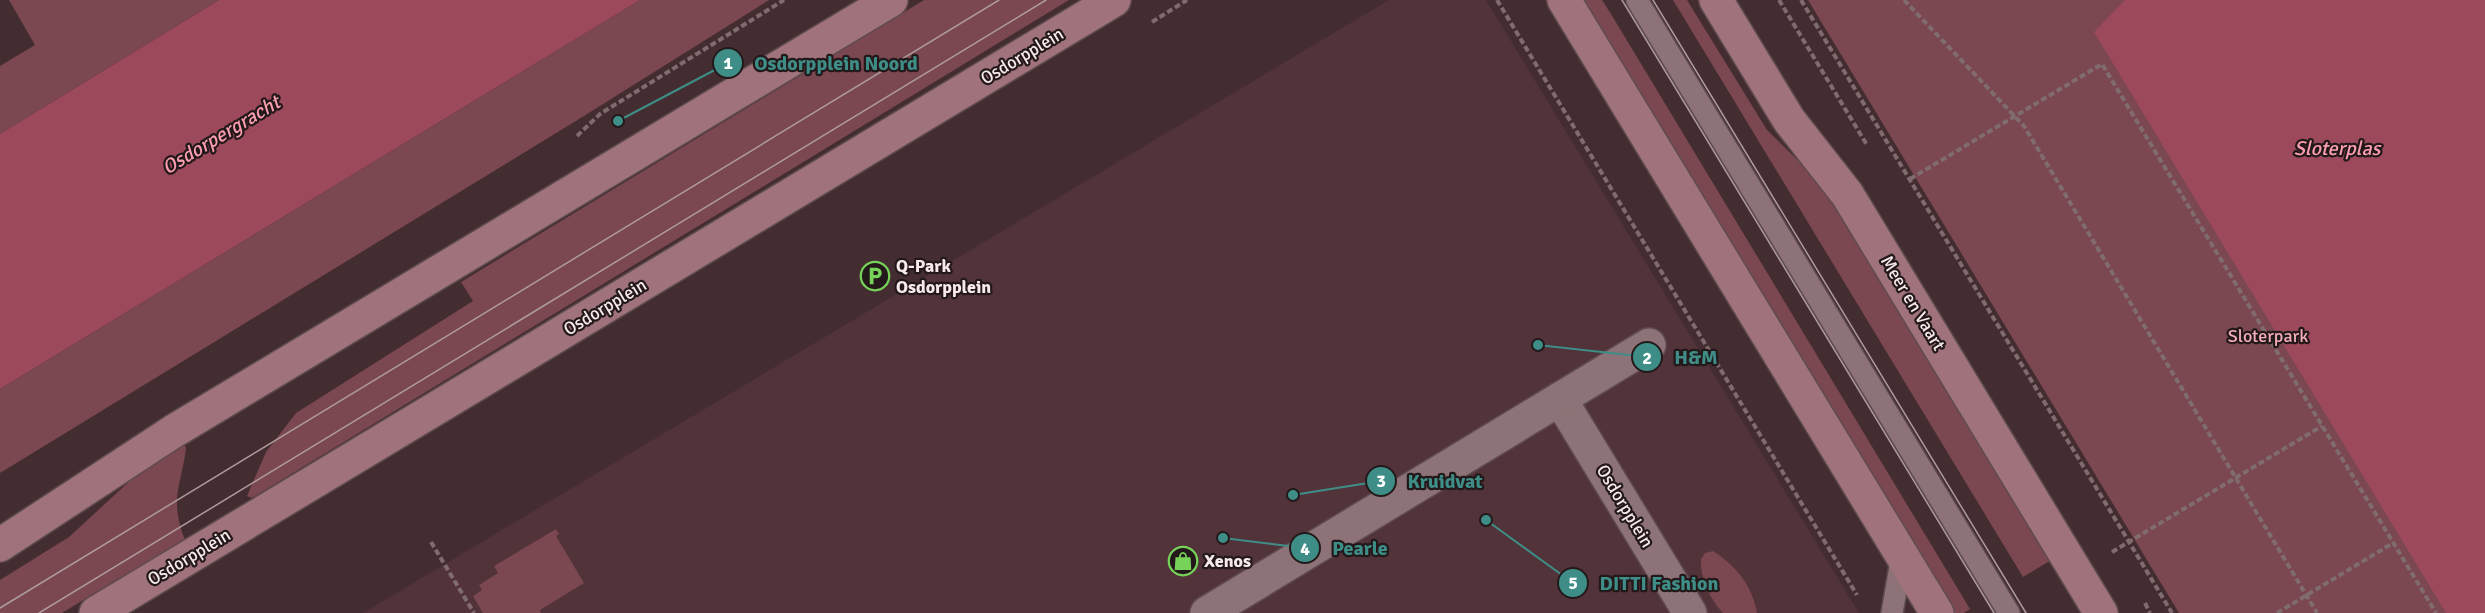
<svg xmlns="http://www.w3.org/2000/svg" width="2485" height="613" viewBox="0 0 2485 613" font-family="Signika,sans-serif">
<rect width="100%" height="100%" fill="#432d31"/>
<!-- built -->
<path fill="#513339" d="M1389 0H1486L1859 613H363Z"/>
<!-- green -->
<g fill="#7b4751">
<path d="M9 0H219L0 134V66L35 45Z"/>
<path d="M640 0H769L584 116 0 473V389Z"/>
<path d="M924 0H1069L252 498 247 496 266 452 296 413 473 301 461 282Z"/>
<path d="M1580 0H1602L1611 14 1970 609 1964 613H1953Z"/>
<path d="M1673 0H1687L1767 130 1825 187 2053 559 2023 577Z"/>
<path d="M1808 0H2300L2485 613H2179Z"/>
<path d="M183 442 186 448C181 488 169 498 185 540L157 560 121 577 62 613H0V580L69 537 133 478Z"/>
<path d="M556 529 559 534 556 536 584 583 540 610 541 613H483L473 596 482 590 479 585 498 573 494 566Z"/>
<path d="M1713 551C1736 566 1752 585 1757 613H1723C1709 598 1700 579 1701 559L1705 553Z"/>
</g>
<!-- water -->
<g fill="#9c495c">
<path d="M219 0H640L0 389V134Z"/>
<path d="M2125 0H2485V613H2446L2094 32Z"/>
</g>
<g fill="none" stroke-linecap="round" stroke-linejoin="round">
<!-- lane casing -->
<g stroke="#5f4c50" stroke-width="24">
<g id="lane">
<path d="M1637 0 2009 613"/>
<path d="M1892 613 1902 555"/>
</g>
</g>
<!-- street casing -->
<g stroke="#5f4c50" stroke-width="36">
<g id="street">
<path d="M1560 399 1690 613"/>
<path d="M1207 613 1649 345"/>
</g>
</g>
<!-- secondary casing -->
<g stroke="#5f4c50" stroke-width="36">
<g id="secondary">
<path d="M1564 0 1937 613"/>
<path d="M1716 0 1789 120 1847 194 2101 613"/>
<path d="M0 545 174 431 891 0"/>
<path d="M96 613 1114 0"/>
</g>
</g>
<!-- path -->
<g stroke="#806c6f" stroke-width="4" stroke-dasharray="6 3" stroke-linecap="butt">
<path d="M1497 0 1857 595"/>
<path d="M1779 0 1867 145"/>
<path d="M1801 0 2172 613"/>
<path d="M1904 0 2024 126 2317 613"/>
<path d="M1152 22 1187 0"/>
<path d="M577 136 600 114 784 0"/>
<path d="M1910 179 2102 64 2436 613"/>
<path d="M431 542 474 613"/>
<path d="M2112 552 2322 426"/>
<path d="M2145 603 2150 613"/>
<path d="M2277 613 2393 543"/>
</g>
<!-- lane -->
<use href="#lane" stroke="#8d7377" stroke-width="21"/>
<!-- street -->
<use href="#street" stroke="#8d7377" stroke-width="33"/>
<!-- secondary -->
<use href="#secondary" stroke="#a0737c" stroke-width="33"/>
<!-- tram -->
<g stroke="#ad9b9e" stroke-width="1.5">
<path d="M1622 0 1994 613"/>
<path d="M1653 0 2026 613"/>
<path d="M0 608 999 0"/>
<path d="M39 613 1046 0"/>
</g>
</g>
<!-- icons -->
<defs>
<g id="parking-ring" transform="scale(1.5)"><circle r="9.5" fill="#23191a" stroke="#77d259" stroke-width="1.5"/><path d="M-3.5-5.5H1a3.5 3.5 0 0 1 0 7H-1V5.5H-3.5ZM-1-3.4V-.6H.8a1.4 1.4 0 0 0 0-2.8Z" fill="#77d259"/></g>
<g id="shop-ring" transform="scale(1.5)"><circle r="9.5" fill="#23191a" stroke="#77d259" stroke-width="1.5"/><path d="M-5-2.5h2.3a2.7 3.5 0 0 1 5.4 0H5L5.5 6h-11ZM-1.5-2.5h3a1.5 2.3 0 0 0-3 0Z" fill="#77d259"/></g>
</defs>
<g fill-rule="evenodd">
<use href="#parking-ring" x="875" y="276"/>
<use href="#shop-ring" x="1183" y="561"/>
</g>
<g text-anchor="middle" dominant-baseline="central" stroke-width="4.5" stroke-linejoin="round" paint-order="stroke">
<!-- street labels -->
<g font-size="18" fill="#f8e9eb" stroke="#23191a">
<text transform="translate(1022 56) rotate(-31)">Osdorpplein</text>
<text transform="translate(1913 303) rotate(59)">Meer en Vaart</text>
<text transform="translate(605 307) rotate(-31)">Osdorpplein</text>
<text transform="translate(1625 506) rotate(59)">Osdorpplein</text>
<text transform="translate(189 557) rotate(-31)">Osdorpplein</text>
</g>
<!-- poi labels -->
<g font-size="18" font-weight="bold" fill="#f8e9eb" stroke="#23191a" text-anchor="start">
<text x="896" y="266">Q-Park<tspan x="896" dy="21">Osdorpplein</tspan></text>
<text x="1204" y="561">Xenos</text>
</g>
<!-- park labels -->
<g font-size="18" fill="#f5aeba" stroke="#23191a">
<text x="2268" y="336">Sloterpark</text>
</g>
<!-- water labels -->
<g font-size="20" font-style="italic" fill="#fd9fb1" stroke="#23191a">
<text transform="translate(221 135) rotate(-31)">Osdorpergracht</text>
<text x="2337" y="148">Sloterplas</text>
</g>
</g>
<!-- callouts -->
<path fill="none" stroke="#3e8d87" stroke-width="2" d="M618 121L728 63M1538 345L1647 357M1293 495L1381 481M1223 538L1305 548M1486 520L1573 583"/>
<g fill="#3e8d87" stroke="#23191a" stroke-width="2">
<circle cx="618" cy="121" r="6"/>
<circle cx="1538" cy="345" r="6"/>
<circle cx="1293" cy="495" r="6"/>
<circle cx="1223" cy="538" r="6"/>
<circle cx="1486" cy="520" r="6"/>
<circle cx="728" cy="63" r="15"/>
<circle cx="1647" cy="357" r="15"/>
<circle cx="1381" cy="481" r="15"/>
<circle cx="1305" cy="548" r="15"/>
<circle cx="1573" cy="583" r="15"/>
</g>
<g font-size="18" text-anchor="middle" font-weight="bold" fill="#fff">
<text x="728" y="69">1</text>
<text x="1647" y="364">2</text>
<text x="1381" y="487">3</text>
<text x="1305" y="555">4</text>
<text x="1573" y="589">5</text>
</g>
<g font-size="20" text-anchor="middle" font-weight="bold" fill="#3e8d87" stroke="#23191a" stroke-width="4.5" stroke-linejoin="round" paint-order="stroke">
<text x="836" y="70">Osdorpplein Noord</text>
<text x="1696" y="364">H&amp;M</text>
<text x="1445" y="488">Kruidvat</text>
<text x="1360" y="555">Pearle</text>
<text x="1659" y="590">DITTI Fashion</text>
</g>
</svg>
